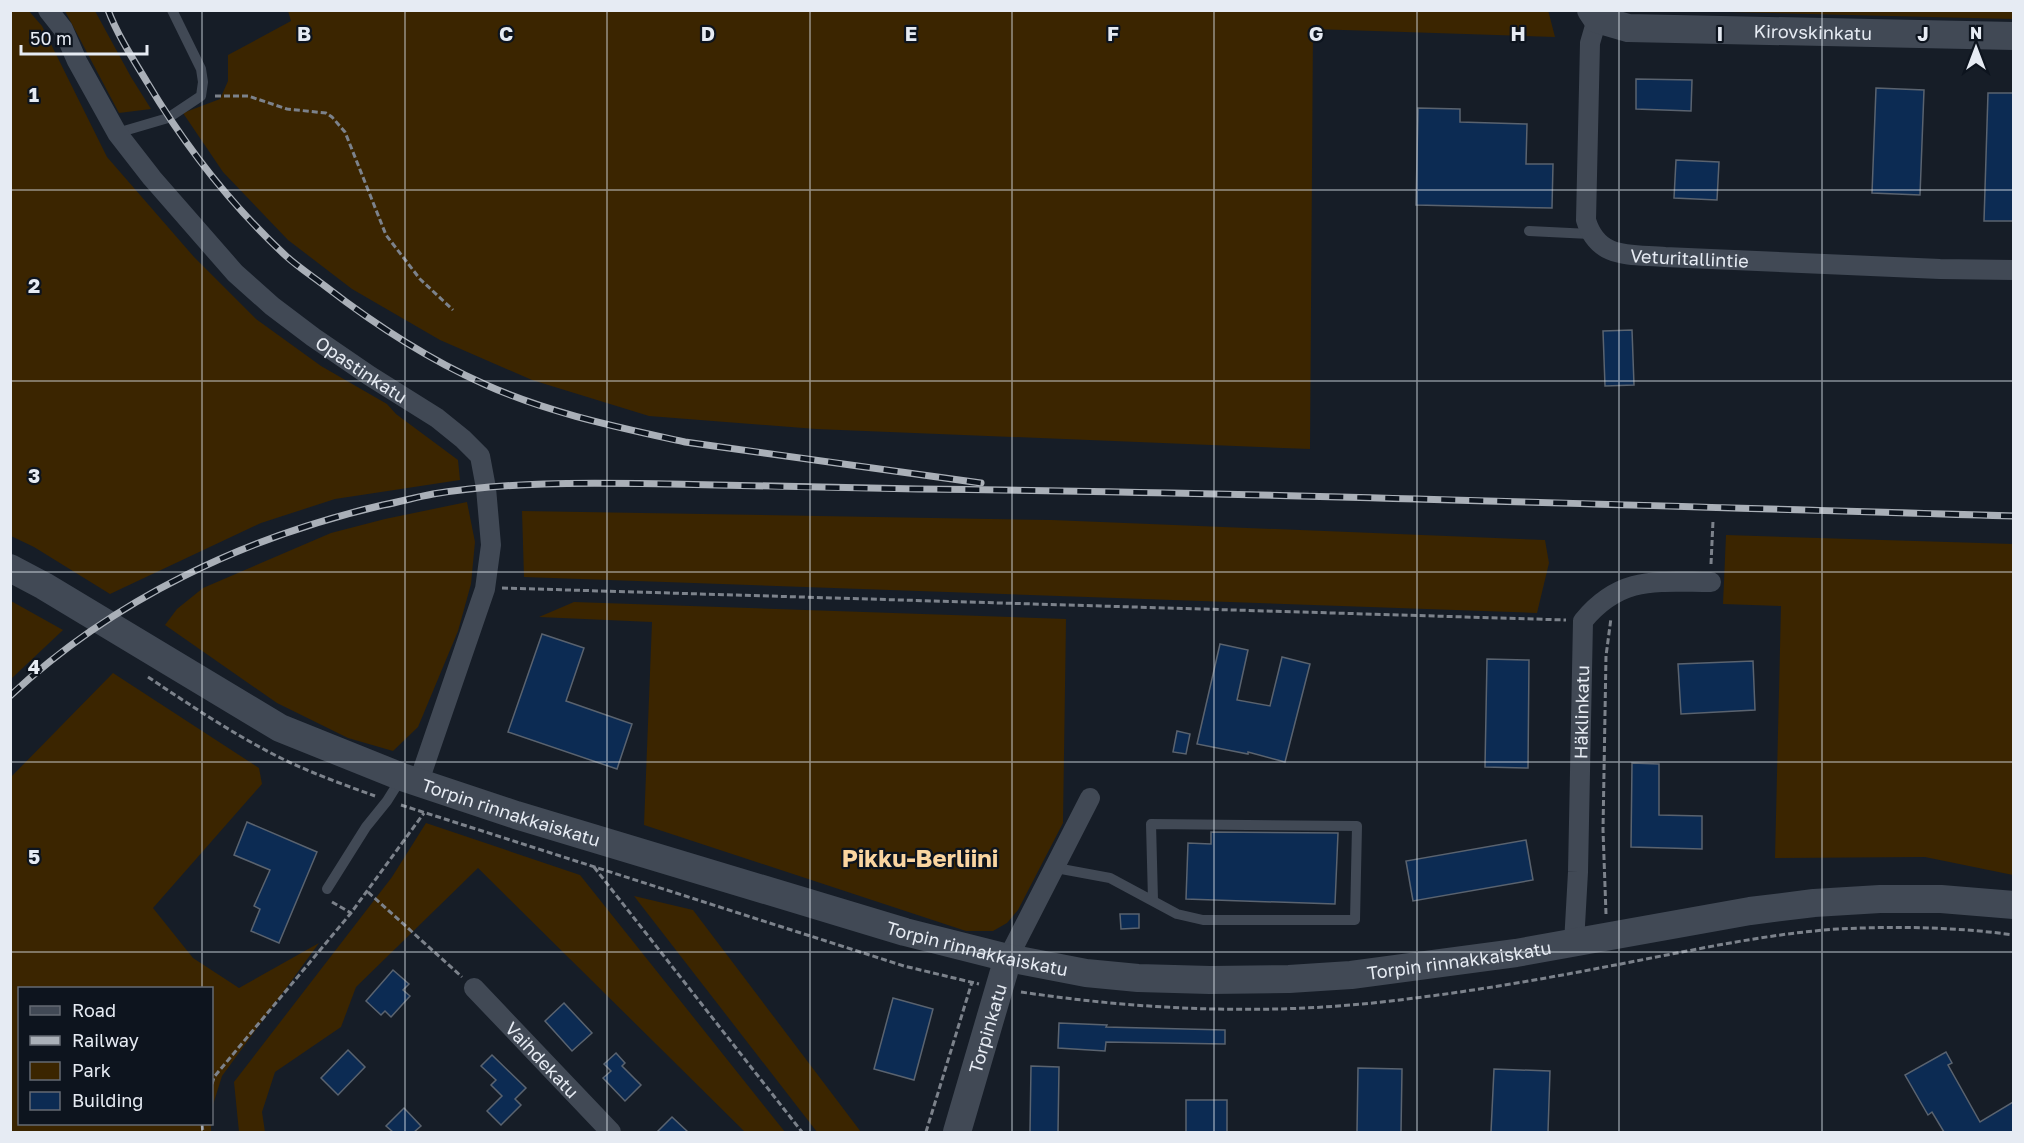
<svg xmlns="http://www.w3.org/2000/svg" width="2024" height="1143" viewBox="0 0 2024 1143" font-family="'Golos Text',sans-serif">
<rect width="100%" height="100%" fill="#161d27"/>
<!-- green -->
<g fill="#3b2500">
<path d="M28 10 42 26 107 157 194 257 256 319 321 366 387 404 396 414 458 460 460 480 335 499 261 523 110 594 34 547 11 536 10 11Z"/>
<path d="M1548 10 1555 37 1313 29 1310 449 816 429 649 416 532 380 440 340 352 289 288 240 223 172 183 113 220 99 228 81V55L291 21 288 11Z"/>
<path d="M2013 10V19L1688 11V10Z"/>
<path d="M65 11H95L131 77 151 109 119 113Z"/>
<path d="M467 502 475 542 471 584 458 631 418 727 393 751 348 738 277 703 165 625 177 609 203 588 331 533 385 519Z"/>
<path d="M522 511 1052 520 1545 540 1549 563 1537 613 524 577Z"/>
<path d="M1726 535 2013 544V875L1925 857 1775 858 1781 606 1723 604Z"/>
<path d="M11 601 63 630 11 679H10Z"/>
<path d="M574 602 1066 619 1063 823 1018 910 1007 923 993 931H966L644 825 652 622 539 617Z"/>
<path d="M113 673 259 768 262 784 153 908 193 958 239 988 319 943 222 1076 212 1108V988H20V1124H211V1132H11V777Z"/>
<path d="M426 823 580 875 785 1132H745L478 868 356 987 341 1027 275 1072 262 1112 265 1132H239L234 1082 392 877Z"/>
<path d="M634 896 693 910 861 1132H817Z"/>
</g>
<!-- building -->
<g fill="#0c2b53" stroke="#5a636f" stroke-width="1.5">
<path d="M1636 79 1692 80 1691 111 1636 109Z"/>
<path d="M1876 88 1924 90 1920 195 1872 193Z"/>
<path d="M1988 93H2013V221H1984Z"/>
<path d="M1418 108 1460 109V122L1527 124 1526 164H1553L1552 208 1416 205Z"/>
<path d="M1676 160 1719 162 1717 200 1674 198Z"/>
<path d="M1632 330 1634 385 1605 386 1603 331Z"/>
<path d="M542 634 584 648 566 701 632 724 617 769 508 732Z"/>
<path d="M1220 644 1248 650 1237 700 1270 706 1282 657 1310 664 1285 762 1248 752V754L1197 744Z"/>
<path d="M1487 659 1529 660 1528 768 1485 767Z"/>
<path d="M1753 661 1755 710 1681 714 1678 664Z"/>
<path d="M1177 731 1190 734 1186 754 1173 752Z"/>
<path d="M1632 763 1659 764V815L1702 816V849L1631 847Z"/>
<path d="M247 822 317 852 279 943 251 931 260 909 254 906 270 870 234 855Z"/>
<path d="M1211 832 1338 833 1335 904 1186 899 1188 843 1211 844Z"/>
<path d="M1526 840 1533 880 1413 901 1406 861Z"/>
<path d="M1120 914H1139V928L1121 929Z"/>
<path d="M393 970 409 984 403 990 410 996 391 1017 385 1011 381 1015 366 1001Z"/>
<path d="M893 998 933 1009 914 1080 874 1069Z"/>
<path d="M564 1003 592 1033 572 1051 545 1021Z"/>
<path d="M1059 1023 1107 1025 1106 1027 1225 1030V1044L1106 1042 1105 1051 1058 1048Z"/>
<path d="M348 1050 365 1067 338 1095 321 1078Z"/>
<path d="M1946 1052 1952 1063 1948 1065 1980 1122 2013 1102V1132H1944L1932 1112 1928 1115 1905 1075Z"/>
<path d="M616 1053 625 1063 622 1066 641 1085 625 1101 603 1078 611 1071 604 1064Z"/>
<path d="M492 1055 526 1088 515 1099 521 1105 501 1125 487 1111 502 1096 491 1085 496 1080 481 1066Z"/>
<path d="M1031 1066 1059 1067 1058 1132H1030Z"/>
<path d="M1358 1068 1402 1069 1401 1132H1357Z"/>
<path d="M1494 1069 1550 1071 1548 1132H1491Z"/>
<rect x="1186" y="1100" width="41" height="32"/>
<path d="M404 1108 421 1126 414 1132H393L386 1126Z"/>
<path d="M672 1117 688 1132H657Z"/>
</g>
<g fill="none" stroke-linecap="round" stroke-linejoin="round">
<!-- path -->
<g stroke="#7c828b" stroke-width="3" stroke-dasharray="6 3" stroke-linecap="butt">
<path d="M215 96H248L287 109 326 113 332 117 345 132 386 235 420 279 453 310"/>
<path d="M1711 564 1713 521"/>
<path d="M502 588 1566 620"/>
<path d="M148 677C187 703 227 730 269 752 303 770 339 783 375 796"/>
<path d="M401 805 904 966 979 984"/>
<path d="M594 867 802 1132"/>
<path d="M368 892 462 977"/>
<path d="M332 902 351 913"/>
<path d="M1606 914 1603 830 1606 656 1611 618"/>
<path d="M1021 992C1148 1011 1278 1016 1407 999 1474 991 1543 979 1610 966 1685 952 1762 934 1838 929 1896 926 1956 927 2014 935"/>
<path d="M212 1084 214 1077 351 913 424 813"/>
<path d="M202 1124 203 1132"/>
<path d="M926 1132 972 982"/>
</g>
<!-- lane -->
<g stroke="#414955" stroke-width="10">
<path d="M117 133 168 118 201 96 203 82 201 69 172 10"/>
<path d="M1529 231 1590 234"/>
<path d="M1056 868 1110 878 1177 914 1203 920H1355L1357 826 1151 824 1153 900"/>
<path d="M327 889 366 827 387 801 402 777"/>
</g>
<!-- street -->
<g stroke="#414955" stroke-width="20">
<path id="s1" d="M48 10 63 29 77 61 117 133 152 178 235 273 272 306 313 337 370 376 437 418 463 439 480 456 486 488 491 545 485 589 419 781"/>
<path id="s2" d="M1597 19 1590 43 1586 220C1598 260 1630 254 1665 257L1940 269 2014 270"/>
<path id="s3" d="M1574 943 1578 872 1583 621C1621 575 1657 582 1711 582"/>
<path d="M1008 958 1090 798"/>
<path id="s4" d="M474 988 611 1132"/>
</g>
<!-- secondary -->
<g stroke="#414955" stroke-width="28">
<path id="s5" d="M1591 10 1597 19 1628 28 2014 36"/>
<path id="s6" d="M10 568 44 586 280 728 402 777 516 815 905 932 1008 958 1086 973 1138 978 1210 980 1289 979 1351 975 1516 953 1750 911 1814 903 1880 899H1941L2014 905"/>
<path id="s7" d="M957 1132 1008 958"/>
</g>
<!-- rail casing -->
<g stroke="#aab0b8" stroke-width="7">
<g id="rail">
<path d="M108 10C118 36 133 59 147 82 185 146 231 205 286 256 298 267 312 276 325 286 374 324 428 359 484 384 548 413 617 427 685 442L981 483"/>
<path d="M10 696C114 599 245 537 383 505 400 502 416 497 433 494 511 481 592 483 670 484 753 486 836 488 918 489 1283 493 1649 506 2014 516"/>
</g>
</g>
<!-- rail -->
<use href="#rail" stroke="#0d141e" stroke-width="4.5" stroke-dasharray="14" stroke-linecap="butt"/>
</g>
<!-- grid -->
<path fill="none" stroke="#e6ebf3" stroke-width="1.5" stroke-opacity="0.55" d="M202 10V988M405 10V1132M607 10V1132M810 10V1132M1012 10V1132M1214 10V1132M1417 10V1132M1619 10V1132M1822 10V1132M10 190H2014M10 381H2014M10 572H2014M10 762H2014M10 952H2014M202 1124V1132"/>
<g text-anchor="middle" dominant-baseline="central" stroke-width="4.5" stroke-linejoin="round" paint-order="stroke">
<!-- street labels -->
<g font-size="18" fill="#e6ebf3" stroke="#0d141e">
<text stroke="none"><textPath href="#s5" startOffset="228">Kirovskinkatu</textPath></text>
<text stroke="none"><textPath href="#s2" startOffset="322">Veturitallintie</textPath></text>
<text stroke="none"><textPath href="#s1" startOffset="484">Opastinkatu</textPath></text>
<text stroke="none"><textPath href="#s3" startOffset="231">Häklinkatu</textPath></text>
<text stroke="none"><textPath href="#s6" startOffset="560">Torpin rinnakkaiskatu</textPath></text>
<text stroke="none"><textPath href="#s6" startOffset="1046">Torpin rinnakkaiskatu</textPath></text>
<text stroke="none"><textPath href="#s6" startOffset="1532">Torpin rinnakkaiskatu</textPath></text>
<text stroke="none"><textPath href="#s7" startOffset="108">Torpinkatu</textPath></text>
<text stroke="none"><textPath href="#s4" startOffset="99">Vaihdekatu</textPath></text>
</g>
<!-- district labels -->
<g font-size="24" font-weight="bold" fill="#fad5a0" stroke="#0d141e">
<text x="920" y="857">Pikku-Berliini</text>
</g>
</g>
<g font-size="20" text-anchor="middle" font-weight="bold" fill="#e6ebf3" stroke="#0d141e" stroke-width="4.5" stroke-linejoin="round" paint-order="stroke">
<text x="304" y="41">B</text>
<text x="506" y="41">C</text>
<text x="708" y="41">D</text>
<text x="911" y="41">E</text>
<text x="1113" y="41">F</text>
<text x="1316" y="41">G</text>
<text x="1518" y="41">H</text>
<text x="1720" y="41">I</text>
<text x="1923" y="41">J</text>
<text x="34" y="102">1</text>
<text x="34" y="293">2</text>
<text x="34" y="483">3</text>
<text x="34" y="674">4</text>
<text x="34" y="864">5</text>
</g>
<!-- border -->
<rect width="2024" height="1143" fill="none" stroke="#e6ebf3" stroke-width="24"/>
<!-- legend -->
<rect x="18" y="987" width="195" height="138" fill="#0d141e" stroke="#646a73" stroke-width="1.5"/>
<rect x="30" y="1006" width="30" height="9" fill="#414955" stroke="#646a73" stroke-width="1.5"/>
<text x="72" y="1017" font-size="18" fill="#e6ebf3">Road</text>
<rect x="30" y="1036" width="30" height="9" fill="#aab0b8" stroke="#646a73" stroke-width="1.5"/>
<text x="72" y="1047" font-size="18" fill="#e6ebf3">Railway</text>
<rect x="30" y="1062" width="30" height="18" fill="#3b2500" stroke="#646a73" stroke-width="1.5"/>
<text x="72" y="1077" font-size="18" fill="#e6ebf3">Park</text>
<rect x="30" y="1092" width="30" height="18" fill="#0c2b53" stroke="#646a73" stroke-width="1.5"/>
<text x="72" y="1107" font-size="18" fill="#e6ebf3">Building</text>
<!-- north arrow -->
<g transform="translate(1976 48)" stroke="#0d141e" stroke-width="4.5" paint-order="stroke">
<path d="M0-4.5L10 22L0 15L-10 22Z" fill="#e6ebf3"/>
<text y="-9" font-size="16" font-weight="bold" text-anchor="middle" fill="#e6ebf3">N</text>
</g>
<!-- scale -->
<path d="M21 45v9h126v-9" fill="none" stroke="#e6ebf3" stroke-width="3"/>
<text x="30" y="45" font-size="18" fill="#e6ebf3" stroke="#0d141e" stroke-width="4.5" paint-order="stroke">50 m</text>
</svg>
